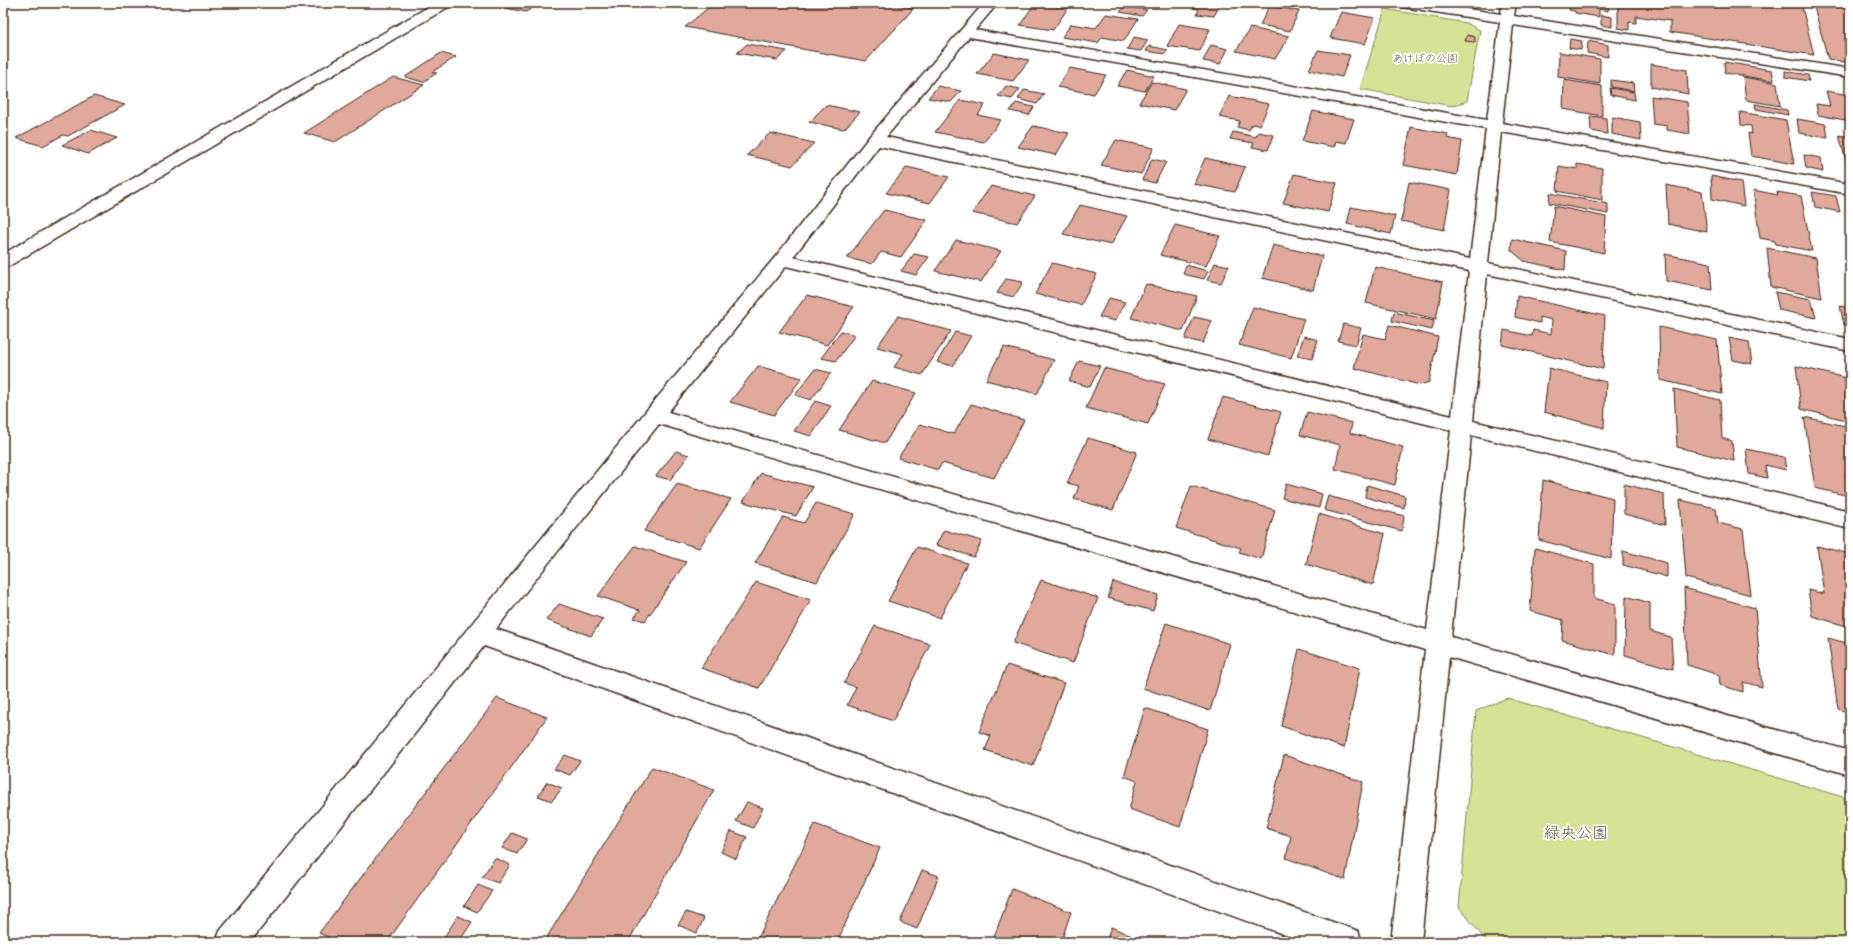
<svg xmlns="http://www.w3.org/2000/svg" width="1853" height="945" viewBox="0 0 1853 945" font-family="'Comic Neue','Klee One',sans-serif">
<rect width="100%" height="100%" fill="#fff"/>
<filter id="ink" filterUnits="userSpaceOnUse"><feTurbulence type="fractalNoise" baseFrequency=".025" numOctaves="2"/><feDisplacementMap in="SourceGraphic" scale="8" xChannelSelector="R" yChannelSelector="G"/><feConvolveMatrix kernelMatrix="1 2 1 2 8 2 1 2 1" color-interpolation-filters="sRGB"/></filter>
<g filter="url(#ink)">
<!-- green -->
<g fill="#d6e295" stroke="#88865a">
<path d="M1385 9 1466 23 1480 30 1467 101 1452 106 1360 89Z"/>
<path d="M1507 698 1850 799V942H1487L1459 907 1476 711Z"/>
</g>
<!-- building -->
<g fill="#e1a89c" stroke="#3b2a1e">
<path d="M499 3H540L526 12 495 6Z"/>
<path d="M714 3H884L914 8 866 61 685 27Z"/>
<path d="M1035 3 1068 8 1053 30 1020 25Z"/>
<path d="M1054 3H1077L1074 7Z"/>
<path d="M1183 3H1221L1214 16 1197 14 1199 9 1182 5Z"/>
<path d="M1570 3H1609L1608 11 1599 9V17L1575 13V11L1569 10Z"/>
<path d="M1618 3H1801L1814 55 1670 32V21L1636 16V23L1629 22V30L1618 28Z"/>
<path d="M1813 3H1850V63L1828 59Z"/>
<path d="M1125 6 1147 10 1142 16 1120 12Z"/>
<path d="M1269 6 1299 11 1290 31 1260 25Z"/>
<path d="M1341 12 1375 18 1365 44 1330 38Z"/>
<path d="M1106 14 1138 19 1124 41 1102 37 1098 43 1062 37 1071 24 1096 28Z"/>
<path d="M1601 15 1612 17V27L1601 25Z"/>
<path d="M1179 24 1210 29 1200 51 1167 46Z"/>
<path d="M1250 28 1289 36 1275 59 1236 51Z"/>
<path d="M1467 35 1475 37V42L1465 41Z"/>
<path d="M1134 37 1148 40 1141 51 1127 49Z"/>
<path d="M1570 39 1582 41 1581 50 1569 48Z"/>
<path d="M1588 41 1608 45V57L1587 53Z"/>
<path d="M747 44 787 51 777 60 737 53Z"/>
<path d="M1211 45 1228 49 1220 64 1203 61Z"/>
<path d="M1149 46 1168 50 1165 54 1146 51Z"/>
<path d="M1318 50 1350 55 1342 77 1309 70Z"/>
<path d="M1559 52 1600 59V84L1558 77Z"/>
<path d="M441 53 456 57 432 72 437 73 423 82 405 77Z"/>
<path d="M994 53 1029 60 1013 81 977 74Z"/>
<path d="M1724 62 1772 70 1774 81 1725 73Z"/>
<path d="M1651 64 1687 70 1688 94 1651 87Z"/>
<path d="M1070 68 1106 75 1094 94 1057 87Z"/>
<path d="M1127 70 1154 76 1145 91 1117 86Z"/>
<path d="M1785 71 1808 75 1809 81 1785 77Z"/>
<path d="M393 77 424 85 335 142 304 133Z"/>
<path d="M1743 77 1777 83 1780 106 1746 100Z"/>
<path d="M1564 80 1602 86V116L1563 109Z"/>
<path d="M1611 80 1633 83 1634 91 1611 87Z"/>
<path d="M1152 82 1186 89 1174 110 1139 103Z"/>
<path d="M938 86 961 91 951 102 928 98Z"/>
<path d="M1006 86 1020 89 1012 99 998 96Z"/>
<path d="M1610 88 1634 92 1635 100 1611 95Z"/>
<path d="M1024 90 1044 94 1037 104 1018 99Z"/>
<path d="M1826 91 1850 95V121L1818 115 1816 104 1830 106Z"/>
<path d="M94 96 125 105 68 136 63 135 43 146 16 138Z"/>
<path d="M1229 96 1269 104 1260 125 1252 124 1249 130 1237 127 1240 121 1219 117Z"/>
<path d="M1651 96 1687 102 1690 134 1667 130V126L1653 124Z"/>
<path d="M960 100 985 105 978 115 1001 120 984 142 935 132Z"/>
<path d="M1016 103 1034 107 1029 115 1010 111Z"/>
<path d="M1755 104 1787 110 1788 115 1756 109Z"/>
<path d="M826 105 860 112 844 129 809 122Z"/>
<path d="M1313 111 1354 119 1346 143 1336 141 1334 147 1302 141Z"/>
<path d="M1740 112 1786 120 1794 164 1751 156 1748 133 1752 134 1751 126 1741 125Z"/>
<path d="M1590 116 1606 118 1607 134 1591 131Z"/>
<path d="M1612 117 1640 122 1641 140 1612 134Z"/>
<path d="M1797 119 1826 124 1828 138 1799 133Z"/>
<path d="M1033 126 1069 133 1056 155 1018 147Z"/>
<path d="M1411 127 1448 134 1447 138 1462 141 1457 175 1403 165Z"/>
<path d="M91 130 117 138 88 154 62 145Z"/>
<path d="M1233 132 1256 137 1258 132 1274 135 1268 150 1252 147 1254 143 1230 139Z"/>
<path d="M770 133 814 143 792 166 747 155Z"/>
<path d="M1839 135 1850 137V170L1848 169Z"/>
<path d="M1116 140 1154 148 1141 174 1101 165Z"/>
<path d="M1804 155 1821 158 1823 172 1806 168Z"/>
<path d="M1205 158 1245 167 1235 192 1194 184Z"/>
<path d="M1152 159 1166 162 1155 183 1142 180Z"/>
<path d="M1577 164 1602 168V200L1557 191 1559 166 1577 169Z"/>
<path d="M907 167 949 177 930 203 886 193Z"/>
<path d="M1294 174 1337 183 1328 212 1283 203Z"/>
<path d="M1711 176 1741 182 1744 206 1712 199Z"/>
<path d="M1409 182 1451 190 1444 230 1401 221Z"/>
<path d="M1666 185 1702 192 1707 232 1668 224Z"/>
<path d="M991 186 1035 196 1017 223 972 213Z"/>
<path d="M1753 190 1778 195 1777 192 1801 196 1812 251 1776 244 1775 241 1760 238Z"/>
<path d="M1812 192 1836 196 1840 212 1815 207Z"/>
<path d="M1550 193 1608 204V214L1549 203Z"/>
<path d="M1080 205 1127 216 1111 245 1063 234Z"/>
<path d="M1554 206 1606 217 1604 253 1550 242Z"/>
<path d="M1351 207 1395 216 1391 234 1347 224Z"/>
<path d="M884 210 927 220 901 257 881 252 872 264 847 258Z"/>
<path d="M1175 225 1220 236 1206 266 1160 255Z"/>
<path d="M1512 239 1566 251 1565 270 1524 261 1511 250Z"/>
<path d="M956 240 1001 251 981 282 935 271Z"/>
<path d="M1273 245 1322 256 1313 290 1262 278Z"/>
<path d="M1767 248 1816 258 1822 298 1771 287Z"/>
<path d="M914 254 929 257 916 275 901 271Z"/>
<path d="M1665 254 1710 263 1712 290 1666 281Z"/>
<path d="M1052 263 1097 274 1081 305 1035 294Z"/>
<path d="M1215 263 1229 266 1221 283 1207 280Z"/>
<path d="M1186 265 1208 271 1204 279 1183 274Z"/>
<path d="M1375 267 1443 282 1436 319 1366 303Z"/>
<path d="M1006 279 1023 282 1014 297 997 293Z"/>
<path d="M1146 284 1197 296 1183 331 1131 318Z"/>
<path d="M1775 292 1811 299 1816 318 1779 310Z"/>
<path d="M807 295 854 307 827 345 779 332Z"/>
<path d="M1517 296 1605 316 1603 369 1502 345 1504 330 1532 336 1533 330 1551 334 1552 320 1540 317V323L1515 317Z"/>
<path d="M1109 298 1125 302 1115 321 1099 317Z"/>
<path d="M1840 306 1850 308V326L1844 325Z"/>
<path d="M1253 307 1304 319 1291 358 1239 345Z"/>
<path d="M1394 312 1434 321 1432 330 1392 321Z"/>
<path d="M898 316 951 331 922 375 894 367 903 354 877 347Z"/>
<path d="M1194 317 1212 321 1203 343 1185 339Z"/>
<path d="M1343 324 1361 328 1356 345 1338 341Z"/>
<path d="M1389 325 1438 337 1429 382 1420 385 1354 368 1363 334 1385 339Z"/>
<path d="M1659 327 1717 340 1722 394 1660 380Z"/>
<path d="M841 331 855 335 836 361 821 358Z"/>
<path d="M955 332 971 336 953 366 937 362Z"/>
<path d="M1304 336 1318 340 1312 359 1297 356Z"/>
<path d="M1729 338 1749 342 1752 364 1733 360Z"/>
<path d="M1004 347 1054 360 1037 394 986 380Z"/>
<path d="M1079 361 1100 366 1090 387 1069 381Z"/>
<path d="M758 366 802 378 774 415 730 402Z"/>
<path d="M1796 366 1850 379V421L1801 409Z"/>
<path d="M1104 368 1165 384 1148 424 1086 408Z"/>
<path d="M1549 368 1606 382 1604 428 1544 412Z"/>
<path d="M815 369 831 373 811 400 795 395Z"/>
<path d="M872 381 916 393 885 443 839 430Z"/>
<path d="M1674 389 1720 400 1722 438 1732 441 1734 461 1677 447Z"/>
<path d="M1223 397 1281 412 1268 456 1208 439Z"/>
<path d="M815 401 831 406 811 436 794 431Z"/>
<path d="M971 404 1024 420 994 478 942 463 938 470 898 458 920 424 954 434Z"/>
<path d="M1307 412 1352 423 1350 433 1403 447 1395 485 1335 469 1340 445 1300 435Z"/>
<path d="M1804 417 1850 427V475L1845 474 1849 496 1815 488Z"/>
<path d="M1088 438 1137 452 1113 510 1074 499 1079 486 1067 483Z"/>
<path d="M1746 449 1784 457 1786 470 1765 465 1767 478 1749 474Z"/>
<path d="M676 451 689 455 670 480 656 476Z"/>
<path d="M761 473 813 487 796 516 743 502Z"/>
<path d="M1543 480 1613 498 1611 559 1539 540Z"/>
<path d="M677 484 731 499 699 548 644 531Z"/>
<path d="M1286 484 1322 494 1319 508 1282 498Z"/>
<path d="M1624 484 1664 494 1665 525 1624 514Z"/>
<path d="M1367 485 1405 496 1404 508 1365 497Z"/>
<path d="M1191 486 1275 510 1261 559 1239 552 1241 548 1176 528Z"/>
<path d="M1328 496 1404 516 1402 531 1324 510Z"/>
<path d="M1680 500 1716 508 1718 523 1743 529 1751 595 1686 578Z"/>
<path d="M816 503 855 514 817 582 755 563 783 517 804 523Z"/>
<path d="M1319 514 1385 534 1373 585 1306 564Z"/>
<path d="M944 530 982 541 974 557 936 545Z"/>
<path d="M635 546 686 562 645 621 634 618 640 610 598 596Z"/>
<path d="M1817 546 1850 554V627L1812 616 1808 590 1824 594Z"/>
<path d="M917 547 967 563 940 618 888 601Z"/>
<path d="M1535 548 1594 564V598L1615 604V655L1562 640 1563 620 1530 611Z"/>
<path d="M1623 551 1667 563V577L1623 565Z"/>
<path d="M1041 580 1098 598 1073 663 1013 643Z"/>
<path d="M756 582 811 600 759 688 701 668Z"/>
<path d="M1113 582 1158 595 1153 611 1108 598Z"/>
<path d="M1684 588 1755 608 1762 687 1743 682V692L1720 685 1719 675 1687 665Z"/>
<path d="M1626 596 1650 603V631L1671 637 1673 669 1625 655Z"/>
<path d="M559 604 603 619 591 636 546 620Z"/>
<path d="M1166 623 1230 644 1210 711 1143 688Z"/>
<path d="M875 626 930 644 893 721 847 705 856 687 844 683Z"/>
<path d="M1828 638 1850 644V713L1838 709Z"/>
<path d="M1299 649 1360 668 1344 748 1281 726Z"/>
<path d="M1007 665 1064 683 1033 766 985 750 991 736 979 732Z"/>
<path d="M497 698 547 717 387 942H339L319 933Z"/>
<path d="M1145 708 1208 729 1180 827 1129 809 1137 781 1124 776Z"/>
<path d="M565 755 580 761 570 775 554 769Z"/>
<path d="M1284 755 1363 782 1345 880 1286 858 1291 836 1266 828Z"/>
<path d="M652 767 714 790 628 942H544Z"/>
<path d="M547 782 562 788 552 801 538 796Z"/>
<path d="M747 802 763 808 753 828 736 821Z"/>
<path d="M815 824 880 848 837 942H756Z"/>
<path d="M731 831 747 837 736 859 721 852Z"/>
<path d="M512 833 527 839 517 854 502 848Z"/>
<path d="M495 858 510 865 498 883 482 877Z"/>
<path d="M922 870 939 876 917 929 900 922Z"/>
<path d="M478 885 492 891 477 912 464 906Z"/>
<path d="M1012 889 1071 912 1061 942H992Z"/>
<path d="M686 912 704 918 697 933 678 925Z"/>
<path d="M458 916 472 922 459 942H456L444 937Z"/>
<path d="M1111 927 1132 936 1130 942H1106Z"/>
</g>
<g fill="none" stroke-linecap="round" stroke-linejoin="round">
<!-- minor casing -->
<g stroke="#3b2a1e" stroke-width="3">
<g id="minor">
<path d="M435 3H452L450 6 9 266 3 267V254Z"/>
<path d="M984 3H998L975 30 1487 120 1500 22 1402 7 1397 6 1395 3H1428L1501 14 1502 3H1516L1514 16 1850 69V77L1513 25 1502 123 1850 184V194L1501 132 1488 263 1850 339V351L1487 274 1473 421 1850 511V529L1471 435 1451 637 1850 751V775L1449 657 1421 942H1391L1425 650 659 424 496 629 1347 927 1358 931 1362 942H1305L484 646 250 942H216L220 931 647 410 776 256 869 137ZM969 37 1486 129 1470 259 886 137ZM879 146 1469 271 1452 416 793 257ZM786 266 1451 430 1427 630 668 412Z"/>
</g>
</g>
<!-- minor -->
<use href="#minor" fill="#fff" fill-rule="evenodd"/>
</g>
</g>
<g text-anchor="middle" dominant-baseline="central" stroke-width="3.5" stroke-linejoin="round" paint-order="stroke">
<!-- far-park labels -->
<g font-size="11" fill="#62583c" stroke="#fff">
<text x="1425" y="58">あけぼの公園</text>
</g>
<!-- near-park labels -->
<g font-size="16" fill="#62583c" stroke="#fff">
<text x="1576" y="833">緑央公園</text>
</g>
</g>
<!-- margin -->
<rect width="1853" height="945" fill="none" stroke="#fff" stroke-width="16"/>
<rect x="8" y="8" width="1837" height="929" fill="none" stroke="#3b2a1e" stroke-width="1.5" filter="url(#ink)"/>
</svg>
